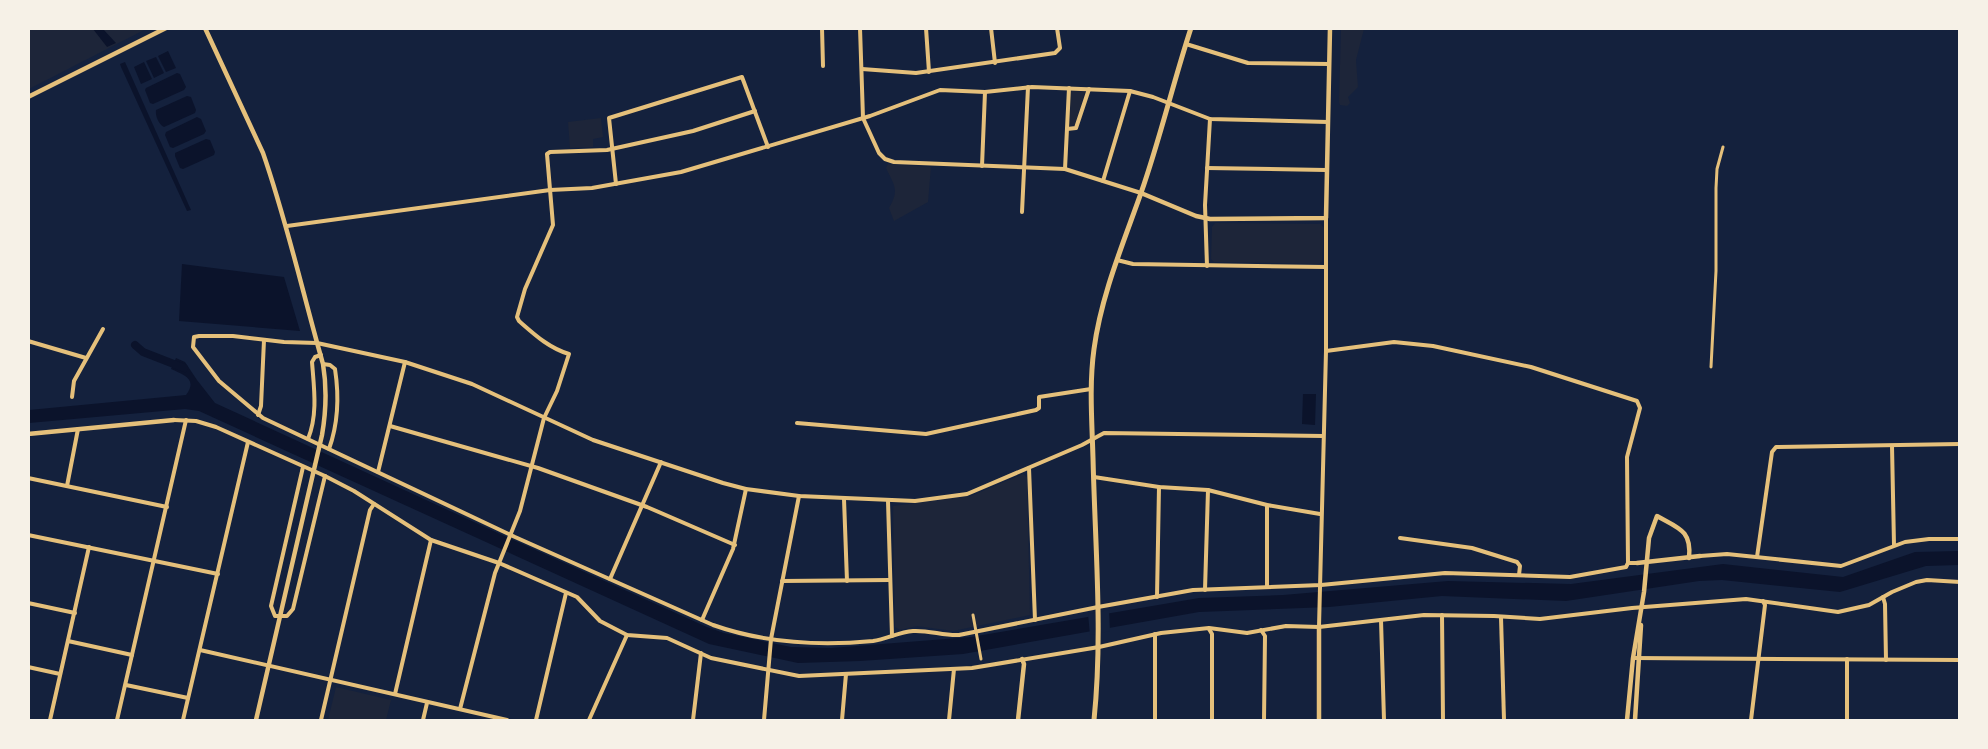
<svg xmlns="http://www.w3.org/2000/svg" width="1988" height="749" viewBox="0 0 1988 749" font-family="'Exo 2',sans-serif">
<rect width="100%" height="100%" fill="#14213d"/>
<!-- green -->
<g fill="#1d2539">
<path d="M28 29H146L29 89Z"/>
<path d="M1341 29H1364L1356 60 1358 87 1348 97 1350 103 1347 106 1340 105 1339 102Z"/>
<path d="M1071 91 1085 92 1075 125 1069 126Z"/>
<path d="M601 118 603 137 593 139V147L570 148 568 122Z"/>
<path d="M888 164 931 167 928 202 894 221 889 208C900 190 894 185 886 168Z"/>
<path d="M1215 223 1321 224 1324 228 1322 262 1319 264 1214 262 1211 259 1212 227Z"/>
<path d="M1023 474 1027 477 1030 615 953 631 917 626 900 630 895 627 893 506 971 496Z"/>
<path d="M336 687 391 700 386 720H328Z"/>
</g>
<!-- water -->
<g fill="#0b132b">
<path d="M93 29H103L116 43 107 47Z"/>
<path d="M168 51 176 68 166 72 158 56Z"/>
<path d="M156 57 164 73 154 78 146 61Z"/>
<path d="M125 62 191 210 187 211 121 67 120 64Z"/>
<path d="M144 62 152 79 141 84 134 67Z"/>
<path d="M177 73 180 74 186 87 184 90 153 104 150 103 145 90 146 88Z"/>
<path d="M187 96 191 97 196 110 195 113 164 127C159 125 155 116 156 110Z"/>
<path d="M197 117 201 119 206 131 204 134 173 148 170 147 165 135 166 132Z"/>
<path d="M206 139 210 140 215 152 214 155 183 169 180 168 175 156V153Z"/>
<path d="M182 264 284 277 300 331 179 321Z"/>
<path d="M176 358 185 362 197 380 215 403 498 533 707 627 724 633 791 647 831 648 971 637 1199 598 1283 595 1448 581 1571 584 1723 564 1843 577 1915 552 1959 551V565L1926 566 1840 592 1722 580 1699 581 1566 601 1442 596 1329 607 1199 612 963 654 860 661 798 663 709 644 199 411 185 409 29 423V410L186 395C198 379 184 375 171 369Z"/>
<path d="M1303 394H1316L1315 425 1302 424Z"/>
</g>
<!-- pier -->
<path fill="#14213d" d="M1109 610 1110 631 1090 635 1088 614Z"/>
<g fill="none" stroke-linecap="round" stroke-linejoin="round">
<!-- canal -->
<path stroke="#0b132b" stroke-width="8" d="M135 345 143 352 184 368"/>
<!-- pedestrian -->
<g stroke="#e5c07b" stroke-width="3">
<path d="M1711 367 1716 271V188L1717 169 1723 147"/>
<path d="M973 615 981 659"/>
</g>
<!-- minor -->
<g stroke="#e5c07b" stroke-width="4">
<path d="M822 28 823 66"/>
<path d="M860 28 863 118 879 153 885 159 894 162 1065 169 1141 193"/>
<path d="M926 28 929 72"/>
<path d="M991 28 995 63"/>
<path d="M1186 44 1248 63 1329 64"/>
<path d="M862 69 916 73 1055 53 1060 48 1057 28"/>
<path d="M1067 129 1076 128 1089 89"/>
<path d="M982 166 985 92"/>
<path d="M1207 168 1326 170"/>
<path d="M1065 169 1069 88"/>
<path d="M1103 181 1130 91"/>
<path d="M616 184 609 118 742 77 768 147"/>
<path d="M1022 212 1028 87"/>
<path d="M287 226 550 190 592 188 681 172 870 116 940 90 985 92 1032 87 1130 91 1153 97 1210 119 1328 122"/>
<path d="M1117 260 1133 264 1326 267"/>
<path d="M1207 266 1205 205 1210 119"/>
<path d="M28 341 86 358"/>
<path d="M1326 351 1394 342 1433 346 1531 367 1637 401 1640 408 1627 457 1628 563"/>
<path d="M323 364 330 365 335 369C339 395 338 424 329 449"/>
<path d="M72 397 74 381 103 329"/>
<path d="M258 415 261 406 264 340"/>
<path d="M174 420 196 421 216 427 325 476 354 491 431 540 499 563 577 597 600 621 627 635 667 638 711 658 799 676 972 668 1099 647 1161 633 1209 628 1247 633 1286 626 1319 627 1424 615 1494 616 1540 619 1632 608 1746 599 1838 612 1869 605 1892 592 1916 582 1927 580 1960 582"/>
<path d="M797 423 926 434 1036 410 1039 408V397L1091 389"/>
<path d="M390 426 538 468 647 507 735 545"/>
<path d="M1323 436 1104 433 1082 445 967 494 915 501 799 496 746 489 723 483 593 440 472 384 405 362 317 343 284 342 233 336H199L194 337 193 347 219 381 263 418 515 537 713 625C764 643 820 646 873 641 887 639 899 632 913 631 929 630 944 636 959 635L1098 607 1193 590 1321 585 1445 573 1570 577 1626 567 1628 563H1637"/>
<path d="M308 439C318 414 314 388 312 362L315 357 321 355"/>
<path d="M1892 446 1894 545"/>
<path d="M303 467 271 606 275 616H287L293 609 325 476"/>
<path d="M1029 468 1035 620"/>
<path d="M378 472 405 362"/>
<path d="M1094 477 1159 487 1208 490 1267 505 1320 514"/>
<path d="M28 478 167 507"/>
<path d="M67 486 78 429"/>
<path d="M844 499 847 581"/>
<path d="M888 501 892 636"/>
<path d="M28 535 218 574"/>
<path d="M1400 538 1472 548 1517 562 1520 566 1519 575"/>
<path d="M1700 556 1727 554 1841 566 1905 542 1929 539H1960"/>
<path d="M1757 557 1772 452 1776 447 1960 444"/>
<path d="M610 579 661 462"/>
<path d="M782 581 890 580"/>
<path d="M1267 587V505"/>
<path d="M1205 590 1208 490"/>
<path d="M1157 597 1159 487"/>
<path d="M1883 597 1885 604 1886 660"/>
<path d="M28 603 75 613"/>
<path d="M1442 615 1443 720"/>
<path d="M1501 617 1504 720"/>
<path d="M702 620 733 549 746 489"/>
<path d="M1381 620 1384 720"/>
<path d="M1319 627 1326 351V218"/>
<path d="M1209 629 1212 634V720"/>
<path d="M1261 630 1265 636 1264 720"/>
<path d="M1155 634V720"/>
<path d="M68 641 132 655"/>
<path d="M200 650 507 720"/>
<path d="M1633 658 1960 660"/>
<path d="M1847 659V720"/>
<path d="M28 667 60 674"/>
<path d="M126 685 188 698"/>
<path d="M395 694 431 540"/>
<path d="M460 709 495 573 520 511 544 418 557 391 569 354C549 348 535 335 519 321L517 317 525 289 553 225 547 154 550 152 607 150 693 131 755 111"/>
<path d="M50 720 89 547"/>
<path d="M117 720 186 420"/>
<path d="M183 720 248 442"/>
<path d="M321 720 370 510 374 504"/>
<path d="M423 720 427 703"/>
<path d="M536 720 566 593"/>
<path d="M589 720 627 635"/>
<path d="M693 720 701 653"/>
<path d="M764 720 771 639 799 496"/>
<path d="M842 720 846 674"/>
<path d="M949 720 954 669"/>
<path d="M1751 720 1765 605 1763 601"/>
</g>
<!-- tertiary -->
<g stroke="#e5c07b" stroke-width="4.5">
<path d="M205 28 263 153C287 222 303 294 323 364 327 388 326 412 322 435L256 720"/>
<path d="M28 97 166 28"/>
<path d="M1141 193 1196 216 1210 219 1326 218 1330 28"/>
<path d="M28 434 174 420"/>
<path d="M1637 563 1700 556"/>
<path d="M1319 627V720"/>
<path d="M1018 720 1024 664 1022 659"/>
<path d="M1627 720 1633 658 1644 592 1649 538 1657 516C1678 528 1692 530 1689 558"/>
<path d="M1635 720 1641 625"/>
</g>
<!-- secondary -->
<path stroke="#e5c07b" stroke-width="5" d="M1094 720C1103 633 1095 545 1093 458 1092 422 1089 385 1094 349 1101 296 1123 244 1141 193 1160 139 1173 83 1191 28"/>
</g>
<!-- border -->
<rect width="1988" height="749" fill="none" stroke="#f6f1e7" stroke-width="60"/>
</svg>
